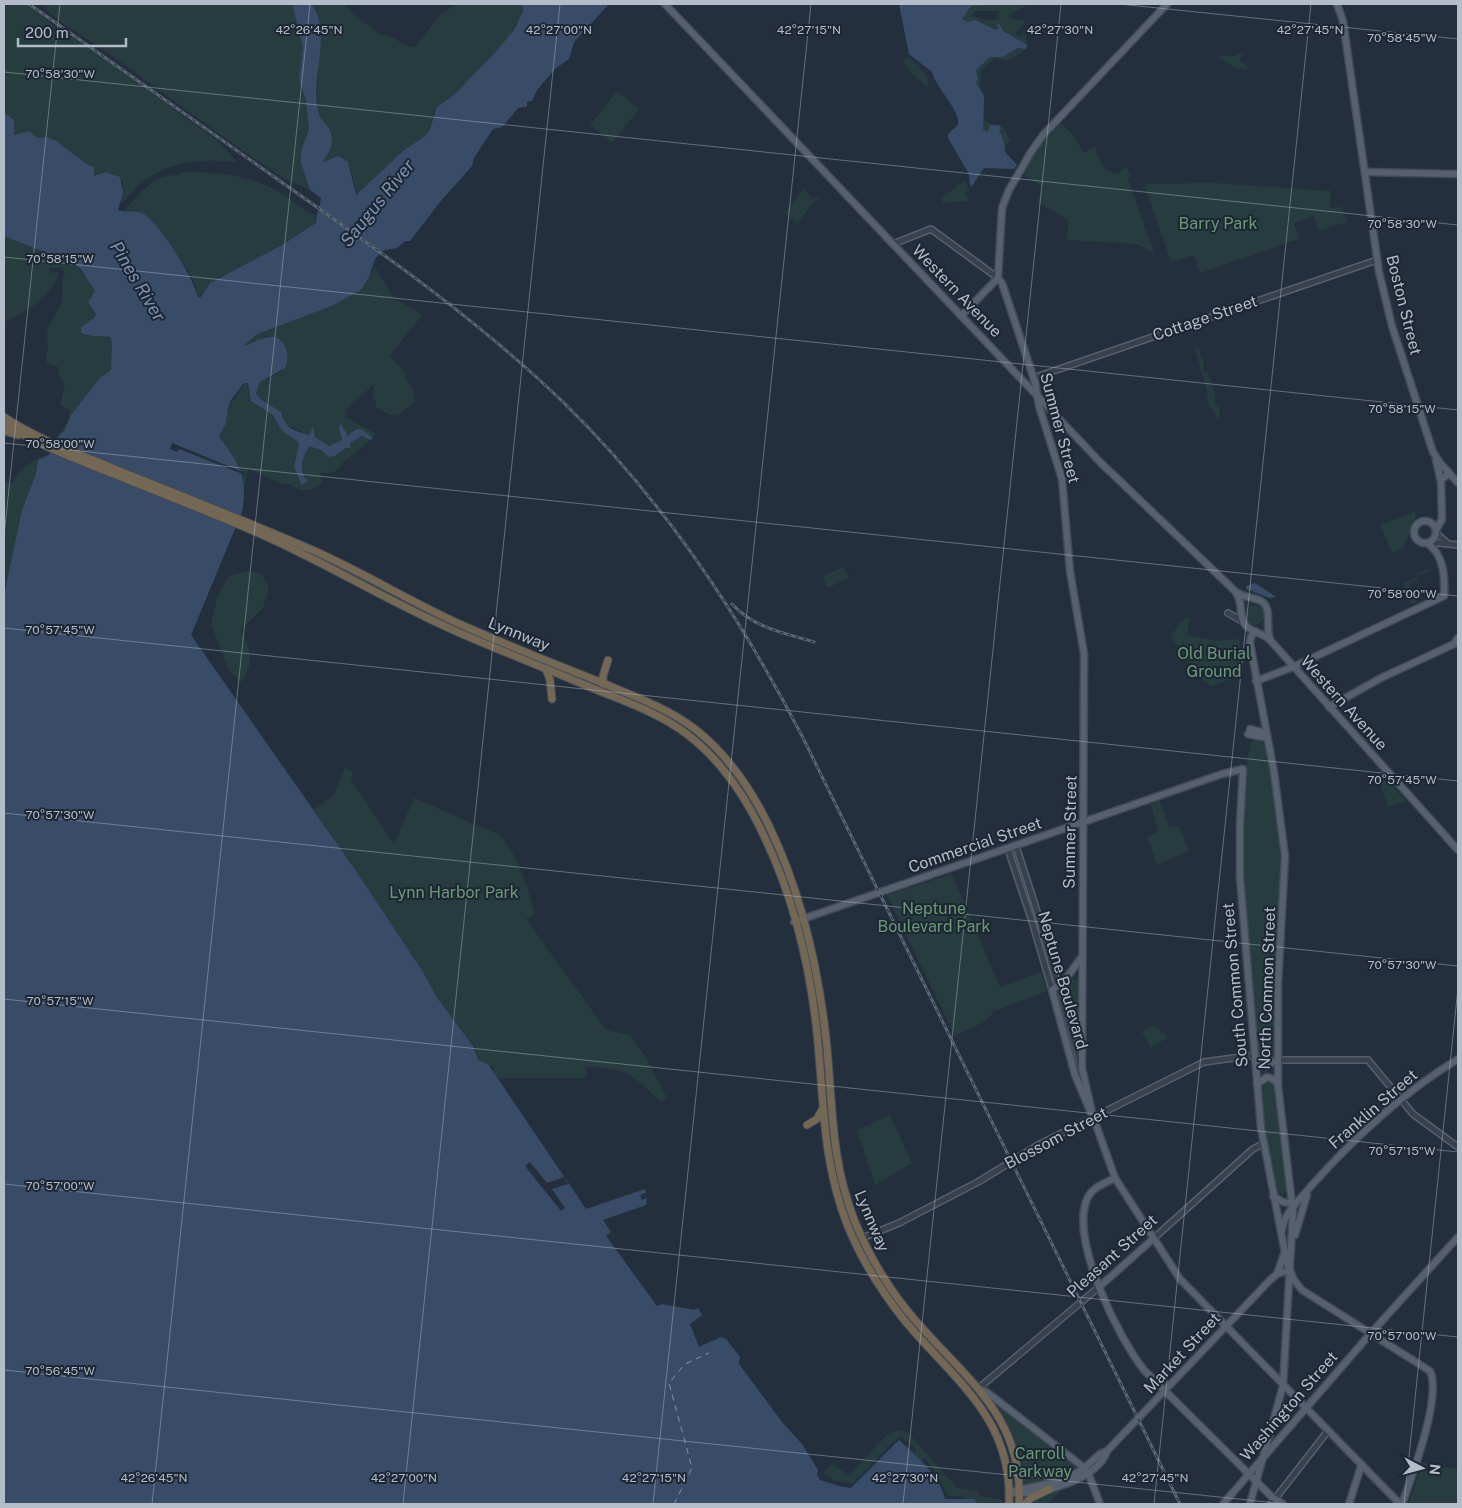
<svg xmlns="http://www.w3.org/2000/svg" width="1462" height="1508" viewBox="0 0 1462 1508" font-family="'Public Sans',sans-serif">
<rect width="100%" height="100%" fill="#242f3e"/>
<!-- green -->
<g fill="#263c3f" fill-rule="evenodd">
<path d="M4 4H27L58 29 97 53 219 142 237 162C203 158 168 161 140 184 132 191 126 200 118 206L123 192V182C109 167 109 176 94 176V167L88 165 55 140 46 137 38 139 29 131 19 135 12 133 15 122 4 112Z"/>
<path d="M41 4H292L303 48 299 79 306 101 309 129 301 158 310 190 285 179 243 151 104 50 58 20Z"/>
<path d="M311 4H344L352 13 379 34 388 35 411 48 416 46 438 17 456 4H521L523 11 510 36 456 93 443 102 425 136 403 151 356 195 352 173 332 158 322 162C344 126 322 135 317 107L319 22 317 12Z"/>
<path d="M926 4H1030L1008 15 1017 21 1023 19 1024 23 1016 34 1022 36 1024 29 1028 48 1008 61 995 58 981 71 980 88 984 94V119L990 124 1002 126 1011 140C1000 147 1007 154 1013 162L971 125ZM975 11H1000L997 15 1000 19C988 21 983 20 972 16Z"/>
<path d="M1244 51 1240 60 1250 70 1236 68 1217 57 1223 55 1232 57Z"/>
<path d="M907 57 919 65 921 70 927 75 928 86 924 85 921 80C915 78 904 66 903 60Z"/>
<path d="M617 91 639 109 612 143 590 125Z"/>
<path d="M1060 123 1072 134 1084 153 1095 146C1099 160 1101 171 1118 174L1124 168 1128 169 1131 178 1128 179 1154 253 1138 244 1067 240 1068 220 1036 201 1044 187 1022 174 1040 146Z"/>
<path d="M182 172C218 173 245 173 279 192 290 198 300 207 311 214L315 213V224L282 245 210 283 198 298C196 294 197 291 196 287 191 272 157 222 144 214 138 210 131 209 125 212 130 202 152 179 163 177 170 175 177 176 182 172Z"/>
<path d="M965 180 969 190 965 193 969 201 943 203 942 198Z"/>
<path d="M1213 183 1331 191 1330 208 1342 207 1347 222 1319 231 1314 216 1294 223 1299 239 1200 273 1194 255 1171 262 1144 184Z"/>
<path d="M802 187 813 199 816 197 819 200H816L798 222 799 225 782 211 785 212 803 190Z"/>
<path d="M4 236 74 264 82 271 95 291 90 306 96 314 91 321 81 327 86 336H107L112 341 111 374 48 451C54 437 68 427 70 411L60 405 65 385 58 373V367L47 363 46 355 49 343 46 341 48 328 62 302V280L65 274 62 268H49L51 273 58 272C57 293 21 316 4 322Z"/>
<path d="M375 267 394 298 421 314 420 318 389 356 407 374 405 378 412 387 415 402 397 416 390 415 376 407 375 399H373L374 384 345 411 346 417 376 434 373 438C361 428 358 425 348 436L340 422 338 424 342 440 329 446 315 437 313 427 309 435 284 424 281 412 259 398 256 393 260 382 281 372 287 364 285 347 277 338 266 336 217 375 261 312 265 331 332 306 361 290Z"/>
<path d="M1194 346 1199 349 1204 365 1203 371 1208 374 1216 397 1214 402 1220 410 1218 422 1215 413 1209 406 1206 387Z"/>
<path d="M247 382 251 401 273 415C284 437 282 429 299 443L294 467 303 485 308 481C298 470 302 457 309 445L321 450 329 457 335 456 345 448 350 449V443L362 436 370 440 343 462 339 469 331 473H321L320 477 323 482C315 491 299 494 291 484H282L248 469 244 491 218 439C226 424 226 407 237 395 241 390 242 386 247 382Z"/>
<path d="M49 455 38 460 36 474 22 511 4 595V481L13 483C15 470 37 457 49 455Z"/>
<path d="M1415 511C1417 519 1413 520 1411 527 1407 539 1406 550 1392 552L1380 525Z"/>
<path d="M844 567 849 578 827 588 823 576Z"/>
<path d="M1429 568 1428 572 1417 575 1418 579 1409 584 1417 603 1411 604 1403 584 1417 577 1416 574Z"/>
<path d="M250 571C262 572 264 578 269 588L263 608 241 630C251 649 255 664 241 682L229 671 211 624 218 595 229 576Z"/>
<circle cx="1254" cy="615" r="10"/>
<path d="M1190 617 1187 635 1217 641 1239 639 1242 675 1212 686 1200 679 1171 637 1180 622Z"/>
<path d="M1257 739 1264 744 1271 769 1283 860 1275 1002V1056L1267 1064 1259 1059 1258 1057 1242 856V812L1246 766 1251 743Z"/>
<path d="M345 768 353 772 351 780 394 844 414 798 500 835C518 854 528 890 535 914L526 919 606 1030 630 1035 646 1057 667 1098 661 1101C630 1075 628 1067 586 1067V1078H496L494 1074V1067L479 1061 473 1046 438 999 423 972 314 810 334 795Z"/>
<path d="M1387 780 1406 801 1388 807 1380 782Z"/>
<path d="M1160 801 1169 827 1179 826 1189 851 1157 865 1147 837 1158 832 1151 804Z"/>
<path d="M952 874 1000 987 1041 972 1047 991 995 1011 984 1022 955 1036 887 895Z"/>
<path d="M1072 979 1077 980 1079 984 1078 1031 1065 987Z"/>
<path d="M1154 1025 1168 1037 1151 1048 1142 1032Z"/>
<path d="M1265 1081 1272 1083 1274 1087 1287 1191 1282 1195 1276 1193 1265 1142 1261 1086Z"/>
<path d="M890 1115 912 1163 875 1185 857 1130Z"/>
<path d="M988 1396 1075 1464 1076 1471 1061 1478 1023 1485 1011 1435 1000 1411Z"/>
<path d="M894 1431H902L909 1434 957 1488 979 1491V1496L1003 1500V1504H943L945 1500 963 1499V1496H948L934 1469 925 1458 921 1463 925 1466 912 1475 850 1488 899 1440 914 1453 917 1450 901 1436 893 1442 853 1483 835 1481 825 1475 824 1472 832 1464 849 1475 888 1434Z"/>
<path d="M1422 1463 1455 1469 1458 1466V1504H1409Z"/>
<path d="M1058 1491 1059 1493 1047 1504H1027L1034 1498Z"/>
</g>
<!-- water -->
<g fill="#394c67">
<path d="M292 4H311C313 7 316 10 317 14 328 44 311 79 318 111 321 124 332 124 332 141 332 150 326 155 323 162L338 156 348 162 356 195 403 151 425 136 430 129 437 107 456 93 498 49 514 30 523 11 521 4H609L574 42 569 59 555 69 537 90 532 101 527 102V107L518 108 502 127 493 129 474 158 472 166 440 202 410 241H405L397 248 384 250 375 259 369 277 361 290 332 306 257 334 243 346C256 343 278 325 286 349 288 354 288 362 285 368L260 382 256 393 259 398 281 412C285 429 293 430 309 435L313 427 315 437 329 446 342 440 339 428 340 422 348 436C358 425 361 428 373 438L370 440 362 436 350 443 351 448H345L335 456 329 457 321 450 309 446C303 457 297 470 308 481L302 485 294 467 299 443C282 429 284 437 273 415L251 401 248 383H244L231 400 228 408 226 423 219 437C240 464 248 478 242 512L191 635 356 871 423 972 438 999 473 1046 478 1060 488 1064 586 1209 645 1189 646 1193 640 1195 642 1200 647 1198 646 1205 603 1220 611 1232 606 1236 657 1306 662 1304 694 1310 698 1308 702 1315 690 1324 699 1347 721 1337 726 1339 740 1357 739 1364 782 1422 802 1444 818 1470 817 1475 820 1480 839 1486 851 1488 899 1440C916 1456 940 1475 945 1499H974L977 1504H4V595L22 510 36 474 38 460 49 455 55 440 65 430 71 415 100 378 111 370 112 343 110 337C101 334 88 339 81 332V327L94 318 96 314 88 302 95 291 81 269 74 264 4 236V112L14 120V135L29 131 38 138 46 137 55 140 88 165 94 167V176L106 172 120 177 123 192 118 210C126 214 135 208 144 214 159 223 195 279 197 296L200 298 210 283 282 245 316 223C316 213 320 207 321 198L310 190 301 163V152L309 129 306 101 299 79 303 48Z"/>
<path d="M899 4H997L971 6 962 19 968 22 975 20 996 30 999 28 996 24H999L1003 31 1027 45 1026 49 1018 48 1002 57H990L976 70 978 78 976 83 984 96 983 130 988 132 990 125H999L1001 129 999 130 1005 145 1004 151 1017 165 1014 169 984 168 972 186 970 185 969 174 948 138V134L958 125C960 108 936 89 932 72L909 54Z"/>
<path d="M1255 583 1276 597 1270 598 1246 589V586Z"/>
</g>
<!-- pier -->
<g fill="#242f3e">
<path d="M172 443 243 472 245 475 179 449 177 452 170 449Z"/>
<path d="M530 1162 547 1183 564 1177 568 1184 552 1189 565 1208 561 1211 525 1166Z"/>
</g>
<g fill="none" stroke-linecap="round" stroke-linejoin="round">
<!-- ferry -->
<path stroke="#7c92b1" stroke-width="1" stroke-dasharray="6 5" stroke-linecap="butt" d="M674 1504 692 1468 669 1383 685 1364 709 1353"/>
<!-- minor casing -->
<g stroke="#565f6c" stroke-width="8">
<g id="minor">
<path d="M893 244 931 229 998 278"/>
<path d="M1033 378 1377 260"/>
<path d="M1436 533 1447 543"/>
<path d="M1429 542 1458 545"/>
<path d="M1228 613 1242 621"/>
<path d="M1016 846 1035 905 1081 1067"/>
<path d="M1008 849 1032 921 1052 990"/>
<path d="M1277 1060H1368L1413 1114 1458 1147"/>
<path d="M862 1238 899 1223 978 1182 1040 1144 1204 1062 1256 1055"/>
<path d="M1153 1239 1253 1149 1263 1144"/>
<path d="M979 1388 1099 1287"/>
<path d="M1271 1504 1327 1432"/>
</g>
</g>
<!-- major casing -->
<g stroke="#414a57" stroke-width="9">
<g id="major">
<path d="M665 4 1101 463 1235 591C1245 605 1237 615 1246 626 1252 632 1263 633 1270 640L1458 850"/>
<path d="M1337 4 1343 21 1379 272 1392 326 1433 452 1440 463 1458 483"/>
<path d="M1365 172 1458 174"/>
<path d="M961 316 998 278"/>
<path d="M1436 460 1441 482"/>
<circle cx="1425" cy="532" r="11"/>
<path d="M1436 530 1442 519 1441 480 1449 473"/>
<path d="M1238 593C1245 598 1254 597 1261 601 1273 608 1265 628 1270 639"/>
<path d="M1256 681 1293 667 1444 596C1445 577 1444 554 1427 543"/>
<path d="M1329 707 1381 678 1454 644 1458 638"/>
<path d="M1250 729 1266 733"/>
<path d="M1248 734 1267 738"/>
<path d="M794 922 1222 774 1243 769 1240 824V877L1261 1128 1287 1263 1294 1280 1302 1290 1430 1371C1442 1397 1412 1476 1402 1504"/>
<path d="M1081 958 1065 980 1052 990 1075 1075 1096 1125 1115 1178 1180 1279 1400 1504"/>
<path d="M1256 1061 1266 1066 1277 1060"/>
<path d="M1257 1084 1267 1077 1273 1079 1278 1084"/>
<path d="M1093 1117 1082 1068 1084 654 1070 571 1062 479 1039 406 1035 382 1002 283 998 278 1002 208 1009 190 1031 152 1043 135 1167 4"/>
<path d="M1115 1178C1103 1184 1090 1188 1086 1202 1072 1244 1118 1337 1144 1370L1272 1497 1283 1504"/>
<path d="M1273 1196 1283 1202 1295 1204"/>
<path d="M1282 1230C1284 1212 1300 1200 1311 1186 1354 1138 1402 1093 1458 1059"/>
<path d="M1295 1235 1307 1195"/>
<path d="M1277 1274 1284 1254"/>
<path d="M1099 1287 1153 1239"/>
<path d="M979 1388 988 1393 1082 1466 1089 1475 1100 1504"/>
<path d="M1009 1492 1060 1481 1082 1470 1100 1454 1107 1451 1270 1280 1277 1274 1290 1270"/>
<path d="M1015 1493C1042 1495 1098 1479 1107 1451"/>
<path d="M1223 1504 1371 1333 1458 1237"/>
<path d="M1250 1504 1283 1386 1293 1212 1278 1086V984L1285 856 1274 772 1250 643 1251 637 1255 631"/>
<path d="M1349 1504 1361 1466"/>
</g>
</g>
<!-- highway casing -->
<g stroke="#434c59" stroke-width="9">
<g id="highway">
<path d="M4 417C40 441 82 455 122 472 182 496 243 520 303 546 361 570 414 605 471 629 514 648 557 665 600 682 633 696 666 707 695 729 727 754 751 789 769 826 800 890 818 967 826 1038 833 1102 830 1160 855 1222 870 1258 890 1291 915 1320 966 1379 1024 1417 1019 1504"/>
<path d="M4 423C36 444 71 457 106 471 156 491 207 511 256 532 328 563 395 606 467 636 511 655 557 673 602 692 632 704 662 715 688 735 722 761 747 799 765 838 793 897 810 967 817 1033 824 1099 822 1160 847 1224 861 1259 881 1291 905 1321 954 1380 1013 1418 1009 1504"/>
<path d="M4 431 18 435"/>
<path d="M546 669 550 680 552 699"/>
<path d="M603 684V676L608 660"/>
<path d="M807 1125 817 1119 822 1110"/>
<path d="M1025 1504 1031 1498 1050 1489"/>
</g>
</g>
<!-- minor -->
<use href="#minor" stroke="#38414e" stroke-width="5"/>
<!-- major -->
<use href="#major" stroke="#56606e" stroke-width="6"/>
<!-- highway -->
<use href="#highway" stroke="#746855" stroke-width="7"/>
<!-- rail casing -->
<g stroke="#5a6575" stroke-width="3">
<g id="rail">
<path d="M29 4C116 65 203 127 290 188 385 255 479 321 563 402 662 498 739 614 802 736L1180 1504"/>
<path d="M732 604C754 628 784 633 814 642"/>
</g>
</g>
<!-- rail -->
<use href="#rail" stroke="#1d2633" stroke-width="1" stroke-dasharray="4" stroke-linecap="butt"/>
</g>
<!-- ticks -->
<path fill="none" stroke="#b4bcc9" stroke-width="1" stroke-opacity="0.45" d="M1119 4 1458 39M4 72 1458 225M4 257 1458 410M4 443 1458 596M4 536 60 4M4 628 1458 781M4 813 1458 966M4 999 1458 1152M4 1184 1458 1337M4 1370 1286 1504M152 1504 310 4M403 1504 560 4M653 1504 811 4M903 1504 1061 4M1154 1504 1311 4M1404 1504 1458 988"/>
<g text-anchor="middle" dominant-baseline="central" stroke-width="4" stroke-linejoin="round" paint-order="stroke">
<!-- park labels -->
<g font-size="16" fill="#6b9a76" stroke="#1d2633">
<text x="1218" y="223">Barry Park</text>
<text x="1214" y="653">Old Burial<tspan x="1214" dy="18">Ground</tspan></text>
<text x="454" y="892">Lynn Harbor Park</text>
<text x="934" y="908">Neptune<tspan x="934" dy="18">Boulevard Park</tspan></text>
<text x="1040" y="1453">Carroll<tspan x="1040" dy="18">Parkway</tspan></text>
</g>
<!-- street labels -->
<g font-size="16" fill="#b4bcc9" stroke="#1d2633">
<text transform="translate(957 291) rotate(46)">Western Avenue</text>
<text transform="translate(1404 305) rotate(76)">Boston Street</text>
<text transform="translate(1205 318) rotate(-19)">Cottage Street</text>
<text transform="translate(1060 428) rotate(75)">Summer Street</text>
<text transform="translate(519 634) rotate(22)">Lynnway</text>
<text transform="translate(1344 703) rotate(48)">Western Avenue</text>
<text transform="translate(1070 832) rotate(-89)">Summer Street</text>
<text transform="translate(975 845) rotate(-19)">Commercial Street</text>
<text transform="translate(1063 980) rotate(74)">Neptune Boulevard</text>
<text transform="translate(1235 985) rotate(-95)">South Common Street</text>
<text transform="translate(1267 988) rotate(-88)">North Common Street</text>
<text transform="translate(1373 1109) rotate(-41)">Franklin Street</text>
<text transform="translate(1056 1138) rotate(-28)">Blossom Street</text>
<text transform="translate(872 1221) rotate(67)">Lynnway</text>
<text transform="translate(1112 1256) rotate(-42)">Pleasant Street</text>
<text transform="translate(1182 1353) rotate(-47)">Market Street</text>
<text transform="translate(1289 1406) rotate(-49)">Washington Street</text>
</g>
<!-- water labels -->
<g font-size="18" font-style="italic" fill="#7c92b1" stroke="#1d2633">
<text transform="translate(377 203) rotate(-51)">Saugus River</text>
<text transform="translate(138 281) rotate(59)">Pines River</text>
</g>
</g>
<g font-size="12" text-anchor="middle" fill="#b4bcc9" stroke="#1d2633" stroke-width="4" stroke-linejoin="round" paint-order="stroke">
<text x="309" y="34">42°26'45"N</text>
<text x="559" y="34">42°27'00"N</text>
<text x="809" y="34">42°27'15"N</text>
<text x="1060" y="34">42°27'30"N</text>
<text x="1310" y="34">42°27'45"N</text>
<text x="1402" y="42">70°58'45"W</text>
<text x="60" y="78">70°58'30"W</text>
<text x="1402" y="228">70°58'30"W</text>
<text x="60" y="263">70°58'15"W</text>
<text x="1402" y="413">70°58'15"W</text>
<text x="60" y="448">70°58'00"W</text>
<text x="1402" y="598">70°58'00"W</text>
<text x="60" y="634">70°57'45"W</text>
<text x="1402" y="784">70°57'45"W</text>
<text x="60" y="819">70°57'30"W</text>
<text x="1402" y="969">70°57'30"W</text>
<text x="60" y="1005">70°57'15"W</text>
<text x="1402" y="1155">70°57'15"W</text>
<text x="60" y="1190">70°57'00"W</text>
<text x="1402" y="1340">70°57'00"W</text>
<text x="60" y="1375">70°56'45"W</text>
<text x="154" y="1482">42°26'45"N</text>
<text x="404" y="1482">42°27'00"N</text>
<text x="654" y="1482">42°27'15"N</text>
<text x="905" y="1482">42°27'30"N</text>
<text x="1155" y="1482">42°27'45"N</text>
</g>
<!-- border -->
<rect width="1462" height="1508" fill="none" stroke="#b4bcc9" stroke-width="10"/>
<!-- north arrow -->
<g transform="translate(1422 1468) rotate(96)" stroke="#1d2633" stroke-width="4" paint-order="stroke">
<path d="M0-4L9 19L0 12L-9 19Z" fill="#b4bcc9"/>
<text y="-8" font-size="14" font-weight="bold" text-anchor="middle" fill="#b4bcc9">N</text>
</g>
<!-- scale -->
<path d="M18 38v8h108v-8" fill="none" stroke="#b4bcc9" stroke-width="2.5"/>
<text x="25" y="38" font-size="15" fill="#b4bcc9" stroke="#1d2633" stroke-width="4" paint-order="stroke">200 m</text>
</svg>
